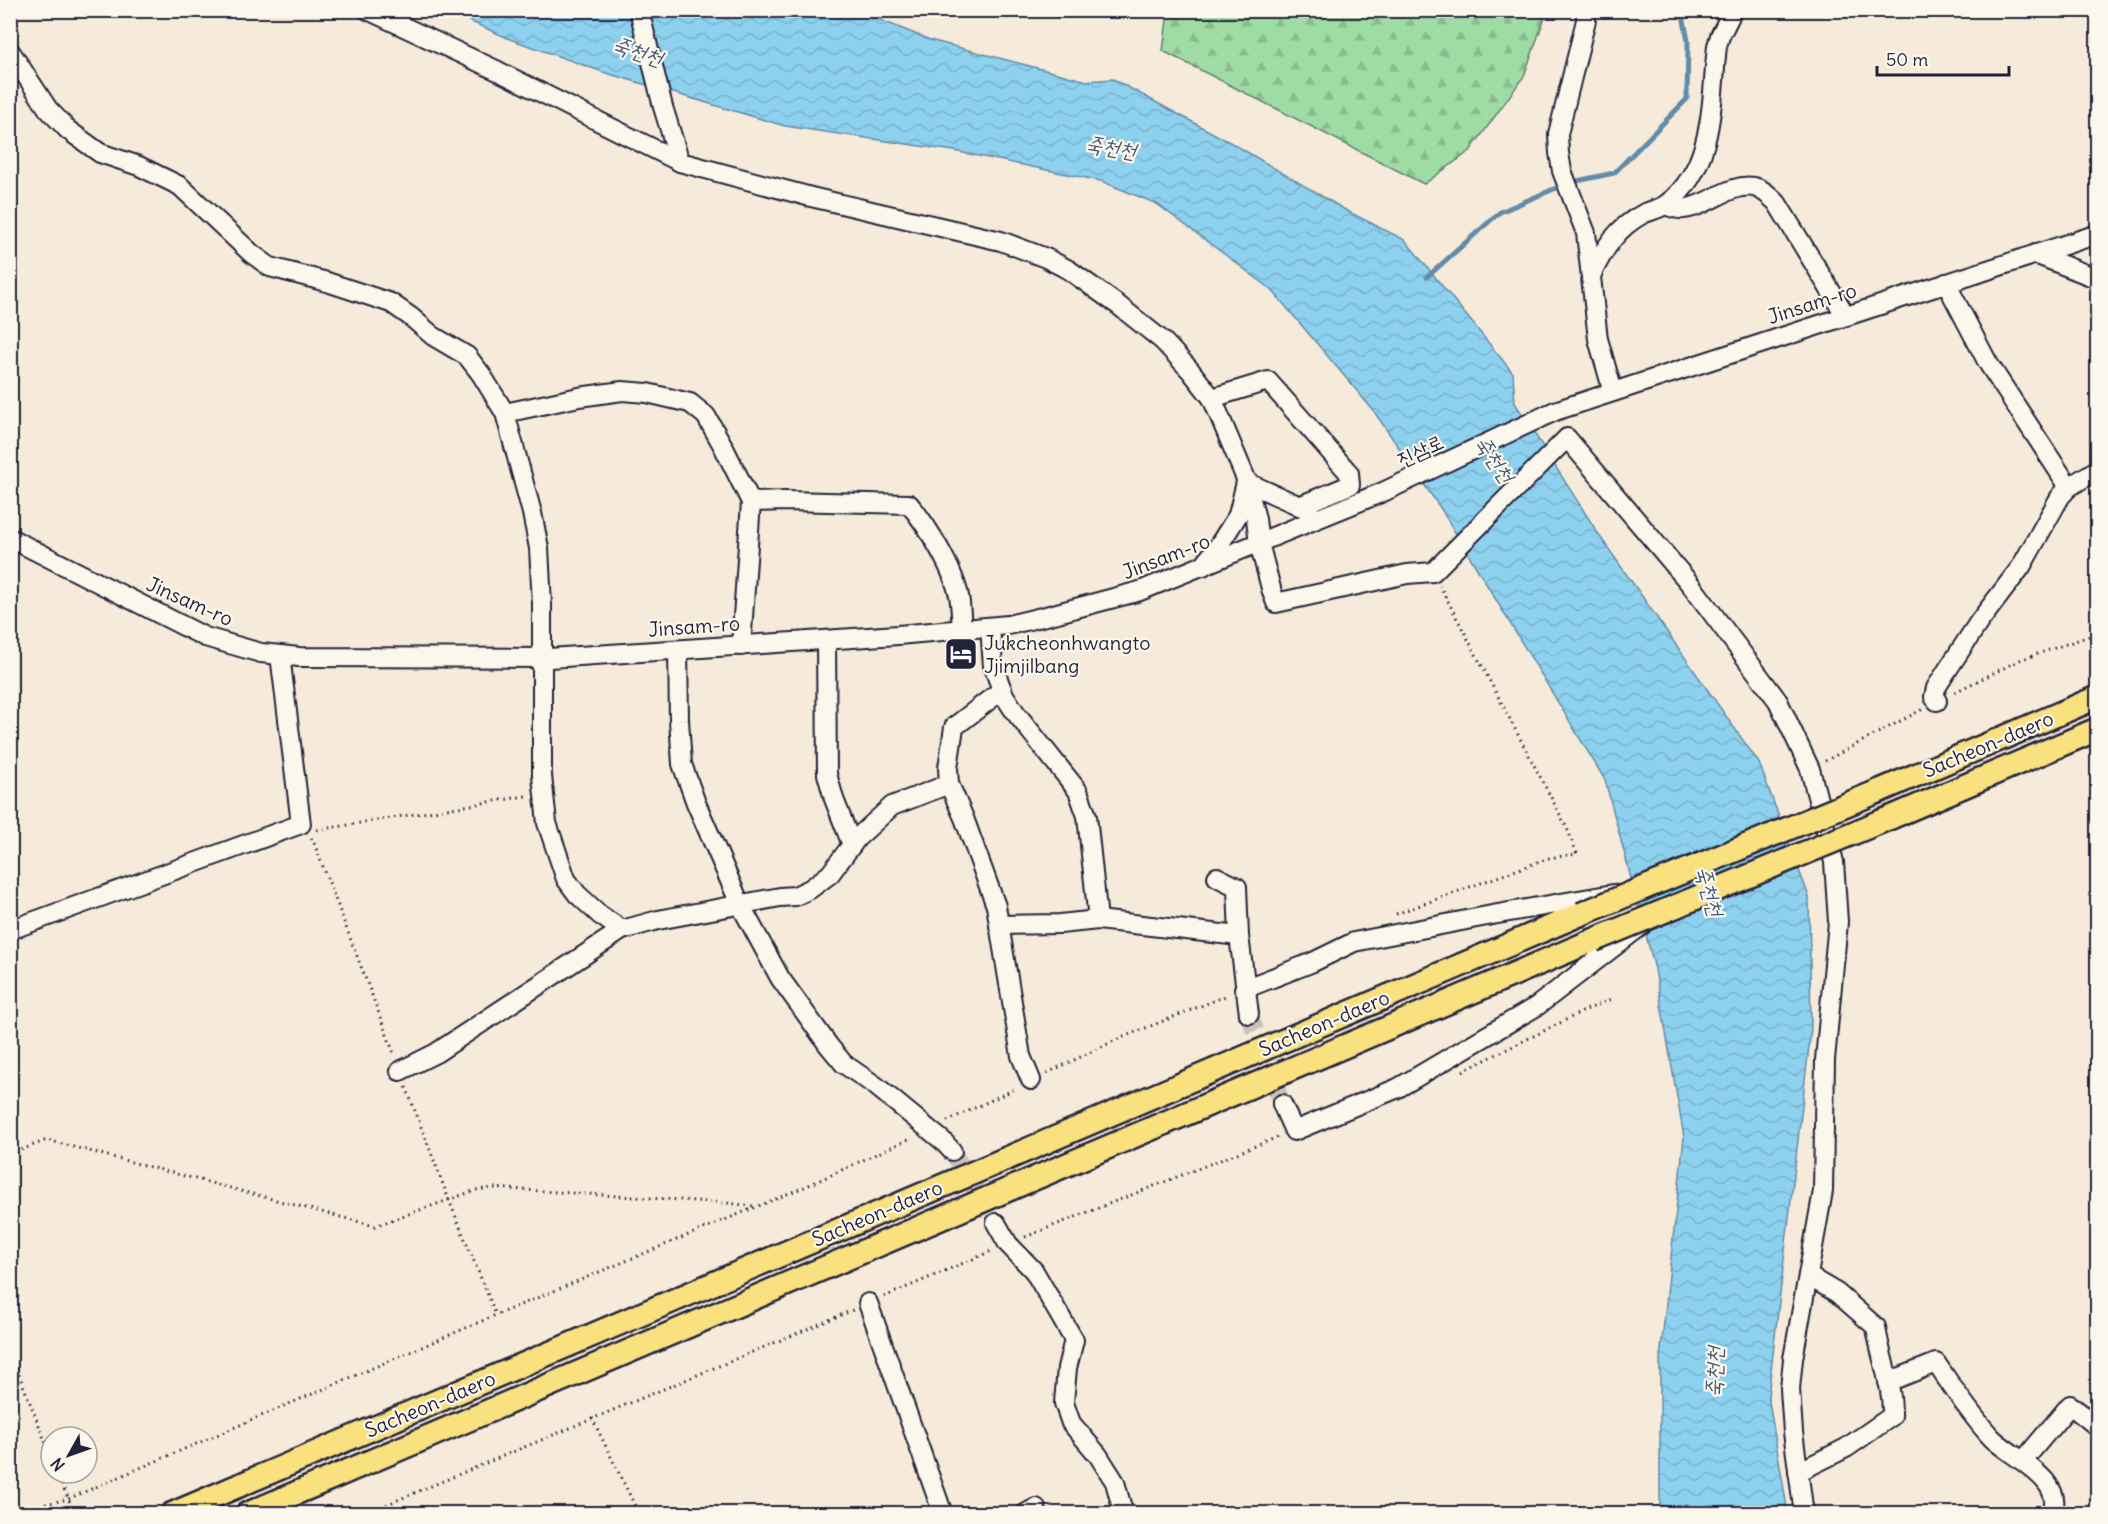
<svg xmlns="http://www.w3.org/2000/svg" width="2108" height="1524" viewBox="0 0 2108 1524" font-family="Delius,'Poor Story',sans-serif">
<defs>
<pattern id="forest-firs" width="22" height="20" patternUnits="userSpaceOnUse" patternTransform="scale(1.5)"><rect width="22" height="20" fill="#9edca4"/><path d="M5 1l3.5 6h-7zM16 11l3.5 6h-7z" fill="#88bc8e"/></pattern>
<pattern id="water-waves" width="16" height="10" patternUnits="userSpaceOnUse" patternTransform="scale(1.5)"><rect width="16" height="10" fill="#8dd1ef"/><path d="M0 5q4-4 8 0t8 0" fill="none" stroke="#79b3ce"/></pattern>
</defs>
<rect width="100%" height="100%" fill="#f6eada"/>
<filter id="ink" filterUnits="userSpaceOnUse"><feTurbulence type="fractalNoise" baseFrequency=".0167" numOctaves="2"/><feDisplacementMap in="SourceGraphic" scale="12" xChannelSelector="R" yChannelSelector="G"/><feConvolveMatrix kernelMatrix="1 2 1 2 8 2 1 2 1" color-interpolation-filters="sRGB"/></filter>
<g filter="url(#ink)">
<!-- forest -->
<path fill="url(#forest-firs)" stroke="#607f70" stroke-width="1.5" d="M1168 11V10L1547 11 1524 76 1470 151 1424 184 1163 51Z"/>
<!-- water -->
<path fill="url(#water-waves)" stroke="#628ba7" stroke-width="1.5" d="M447 11H858L930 40 1087 81 1113 79 1235 145 1347 211 1405 240 1513 373 1515 403 1601 538 1759 763 1809 897 1811 1029 1768 1396 1788 1513H1660V1359L1684 1137 1655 969 1605 780 1441 509 1373 410 1271 289 1157 204 1101 181 954 151 785 126 603 72 510 39Z"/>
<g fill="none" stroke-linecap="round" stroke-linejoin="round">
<!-- stream -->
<path stroke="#628ba7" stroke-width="5" d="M1427 277 1500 212 1568 183 1614 173 1687 99 1688 41 1682 10"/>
<!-- minor-tunnel -->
<g stroke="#ccc2ba" stroke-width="18" stroke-dasharray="18 9" stroke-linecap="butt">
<path d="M1249 1014 1282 1104"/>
<path d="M952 1151 996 1223"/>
</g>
<!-- minor casing -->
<g stroke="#22223b" stroke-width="22">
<g id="minor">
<path d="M368 10 498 71 680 162 811 197 1001 241 1046 258 1069 270 1118 305 1163 341 1190 370 1212 398 1246 479 1256 519 1259 543 1272 592 1276 603 1407 574 1433 572 1567 438 1691 585 1778 701 1810 769 1834 862 1838 922 1825 1060 1823 1191 1793 1359 1790 1389 1793 1432 1804 1514"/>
<path d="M639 10 663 107 680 162"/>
<path d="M1586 10V20L1558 134 1559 153 1562 171 1586 233 1598 339 1613 392"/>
<path d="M10 51 48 109 68 130 100 153 139 166 180 186 251 253 270 267 327 282 391 303 411 317 433 336 467 356 481 374 505 413 532 513 539 548 542 605V776L547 823 566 879 577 894 600 915 622 930"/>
<path d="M1665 205C1671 207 1677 210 1683 209 1707 207 1729 183 1754 187 1763 189 1771 197 1777 203L1846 316"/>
<path d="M2035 254 2098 279"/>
<path d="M1591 276C1603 250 1617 227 1643 214 1651 210 1661 209 1668 203 1715 166 1711 99 1717 46L1720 36 1733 10"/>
<path d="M1946 283 1988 363 2069 487"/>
<path d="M1212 398 1268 381 1349 473 1350 485 1299 506"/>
<path d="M505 413 579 397 622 391 647 393 690 403 706 416 722 444 751 502 741 646"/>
<path d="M751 502 786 501 909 504C927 525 953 568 959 596 961 607 961 618 962 629"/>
<path d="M10 538 205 637 261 653 299 657 549 658 898 635 1008 625 1046 616 1140 591 1383 492 1555 411 2098 234"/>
<path d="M1203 566 1219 545 1238 515 1246 482 1309 510"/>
<path d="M990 627 993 666 1004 695 1015 712 1078 791 1087 816 1098 920"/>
<path d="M826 640 827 774 834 799 852 845"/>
<path d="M678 650 679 720 682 764 696 803 740 904 780 978 829 1046 844 1064 876 1086 943 1141 952 1151"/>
<path d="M1002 690 954 727 948 768 949 784 964 818 996 906 1021 1056 1031 1080"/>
<path d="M1937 701 1934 697 1936 688 1946 672 1979 622 2021 567 2060 497 2069 487 2098 469"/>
<path d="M1217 877 1237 887 1239 936 1249 1014"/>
<path d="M999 925 1060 924 1098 920 1239 936"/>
<path d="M10 930 301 824 280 655"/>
<path d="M1244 989 1313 962 1354 942 1492 915 1613 894"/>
<path d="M400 1071 436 1053 622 930 658 920 780 897 795 896 810 889 830 874 857 838 892 806 949 784"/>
<path d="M1282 1104 1294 1131 1398 1088 1537 1006 1642 925"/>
<path d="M996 1223 1008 1244 1034 1271 1074 1340 1067 1368 1064 1403 1071 1423 1098 1455 1115 1482 1122 1508 1128 1514"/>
<path d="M868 1303 943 1514"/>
<path d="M1888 1382 1936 1363C1953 1388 1970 1414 1991 1437 2007 1455 2069 1481 2051 1514"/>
<path d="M2023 1461 2070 1405 2098 1427"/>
<path d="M1798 1472 1846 1448 1892 1416C1893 1386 1880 1357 1876 1327L1837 1293 1808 1276"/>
<path d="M1025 1514 1036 1508"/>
</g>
</g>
<!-- major casing -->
<g stroke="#22223b" stroke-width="27">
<g id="major">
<path d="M1879 791 2098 697"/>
<path d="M1892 817 2098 729"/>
<path d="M172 1514 1581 914"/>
<path d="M247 1514 1594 940"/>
</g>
</g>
<!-- path -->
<g stroke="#22223b" stroke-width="3" stroke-dasharray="1.5 4.5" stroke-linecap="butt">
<path d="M1955 692 2020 660 2098 633"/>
<path d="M1825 761 1923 709"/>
<path d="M317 830 526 796"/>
<path d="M311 838 314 843 395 1056"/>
<path d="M1396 914 1549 858 1577 854 1567 828 1440 586"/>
<path d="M1463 1071 1586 1010 1614 998"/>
<path d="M1047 1073 1116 1040 1228 995"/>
<path d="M406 1087 449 1200 496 1315"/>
<path d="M947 1121 1017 1088"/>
<path d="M10 1154 47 1140 375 1226 476 1190 494 1188 727 1203 753 1206"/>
<path d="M1025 1237 1278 1137"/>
<path d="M884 1297 994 1250"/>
<path d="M10 1352 51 1456"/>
<path d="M592 1418 639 1514"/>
<path d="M57 1473 75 1514"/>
<path d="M10 1512 68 1499 496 1315 809 1185 911 1138"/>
<path d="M364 1514 853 1310"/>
</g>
<!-- minor -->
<use href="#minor" stroke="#fbf7ec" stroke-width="18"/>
<!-- major -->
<use href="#major" stroke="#fae180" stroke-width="22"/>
<!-- major-bridge casing -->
<g stroke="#22223b" stroke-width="27" stroke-linecap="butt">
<g id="major-bridge">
<path d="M1581 914 1879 791"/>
<path d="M1594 940 1892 817"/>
</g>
</g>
<!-- major-bridge -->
<use href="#major-bridge" stroke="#fae180" stroke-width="22"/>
</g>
</g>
<!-- icons -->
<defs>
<g id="hotel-square" transform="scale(1.725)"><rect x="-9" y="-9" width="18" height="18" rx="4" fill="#22223b" stroke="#fbf7ec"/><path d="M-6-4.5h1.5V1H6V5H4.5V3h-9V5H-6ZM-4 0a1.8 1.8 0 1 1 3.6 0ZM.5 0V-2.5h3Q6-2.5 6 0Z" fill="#fff"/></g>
</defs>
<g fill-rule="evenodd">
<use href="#hotel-square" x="961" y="654"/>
</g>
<g text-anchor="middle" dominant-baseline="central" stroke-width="4.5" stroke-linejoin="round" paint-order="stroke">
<!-- street labels -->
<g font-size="20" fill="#22223b" stroke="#fbf7ec">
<text transform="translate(1812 303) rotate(-18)">Jinsam-ro</text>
<text transform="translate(1420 450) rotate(-25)">진삼로</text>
<text transform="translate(1166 556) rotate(-21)">Jinsam-ro</text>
<text transform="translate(190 601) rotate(24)">Jinsam-ro</text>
<text transform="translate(694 626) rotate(-4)">Jinsam-ro</text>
<text transform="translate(1988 744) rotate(-23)">Sacheon-daero</text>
<text transform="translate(1324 1023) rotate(-23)">Sacheon-daero</text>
<text transform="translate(877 1213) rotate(-23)">Sacheon-daero</text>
<text transform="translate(430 1404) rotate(-23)">Sacheon-daero</text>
</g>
<!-- poi labels -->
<g font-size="20" fill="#22223b" stroke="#fbf7ec" text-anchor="start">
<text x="984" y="642">Jukcheonhwangto<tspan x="984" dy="23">Jjimjilbang</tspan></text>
</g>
<!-- water labels -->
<g font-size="21" font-style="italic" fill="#425771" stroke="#fbf7ec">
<text transform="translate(638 51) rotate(19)">죽천천</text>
<text transform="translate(1111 147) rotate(10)">죽천천</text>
<text transform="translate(1495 459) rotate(56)">죽천천</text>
<text transform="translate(1710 891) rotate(74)">죽천천</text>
<text transform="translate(1714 1372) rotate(-88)">죽천천</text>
</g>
</g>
<!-- margin -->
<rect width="2108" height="1524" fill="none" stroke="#fbf7ec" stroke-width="36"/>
<rect x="18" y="18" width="2072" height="1488" fill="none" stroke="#22223b" stroke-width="2" filter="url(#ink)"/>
<!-- north arrow -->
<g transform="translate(69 1455) rotate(230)"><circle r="28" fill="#fbf7ec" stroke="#a4a2a5" stroke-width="1.5"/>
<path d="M0-4.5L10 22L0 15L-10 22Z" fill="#22223b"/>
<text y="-9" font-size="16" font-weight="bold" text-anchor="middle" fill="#22223b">N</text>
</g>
<!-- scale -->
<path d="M1877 66v9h132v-9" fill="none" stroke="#22223b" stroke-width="3"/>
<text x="1886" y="66" font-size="18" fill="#22223b" stroke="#fbf7ec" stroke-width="4.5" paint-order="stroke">50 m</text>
</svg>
